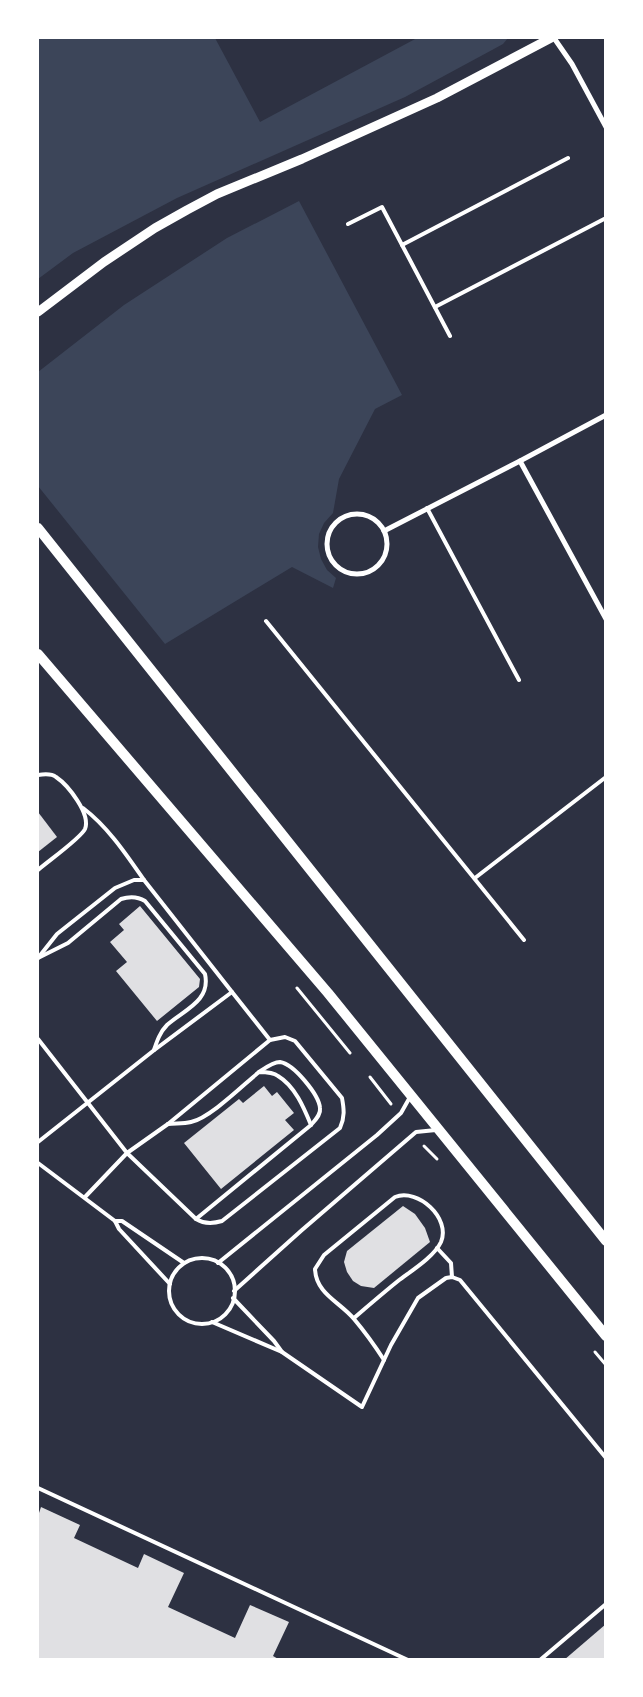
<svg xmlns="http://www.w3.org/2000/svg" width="643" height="1697" viewBox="0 0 643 1697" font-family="'Asap Condensed',sans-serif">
<rect width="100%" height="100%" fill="#2d3142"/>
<!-- green -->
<g fill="#3c4559">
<path d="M38 38H215L260 122 417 38H508L503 44 492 50 405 97 177 198 73 253 38 279Z"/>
<path d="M299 201 402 395 375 409 339 479 333 513 324 523 319 534 318 547 321 559 327 570 336 578 333 588 292 567 165 644 38 486V372L124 305 227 238Z"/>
</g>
<!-- building -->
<g fill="#e0e0e3">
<path d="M38 812 57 837 38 852Z"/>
<path d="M140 906 200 979 199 987 157 1021 116 971 127 962 110 942 124 930 119 924Z"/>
<path d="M264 1086 272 1096 277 1092 294 1113 285 1120 294 1130 221 1189 184 1143 239 1099 243 1103Z"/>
<path d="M403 1206 415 1214 425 1228 430 1242 374 1288 361 1286 353 1281 347 1272 344 1262 347 1251Z"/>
<path d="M41 1507 80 1525 74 1538 138 1568 144 1554 184 1573 168 1607 235 1638 250 1605 289 1622 273 1656 280 1660H38V1516Z"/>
<path d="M606 1624V1660H564Z"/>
</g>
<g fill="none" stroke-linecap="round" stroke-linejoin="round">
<!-- path -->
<g stroke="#fff" stroke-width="3">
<path d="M297 988 350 1053"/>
<path d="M370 1077 391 1104"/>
<path d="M424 1146 437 1159"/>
<path d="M595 1352 606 1365"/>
</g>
<!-- service -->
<g stroke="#fff" stroke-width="4">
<path d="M348 224 382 207 450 336"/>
<path d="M402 245 568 158"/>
<path d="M435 307 606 218"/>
<path d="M427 508 519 680"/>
<path d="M266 621 524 940"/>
<path d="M38 775C44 774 51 773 56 777 68 785 91 814 85 829 81 838 47 862 38 870"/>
<path d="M83 808C108 827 126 854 144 880"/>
<path d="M475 878 606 777"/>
<path d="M38 958 57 934 115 888 134 880H144L232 992 153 1051 38 1142"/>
<path d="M38 958 68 943 121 899C130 896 137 896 145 901L205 974C211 1001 184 1010 167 1025 160 1032 157 1041 154 1050"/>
<path d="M232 992 270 1040"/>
<path d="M38 1039 127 1153 196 1219C204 1224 212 1224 222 1221L340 1128C345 1117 344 1109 342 1098L295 1041 285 1037 270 1040 168 1124 127 1153 85 1197"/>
<path d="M259 1072C265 1068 273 1062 280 1062 294 1064 319 1095 320 1108 321 1115 315 1120 311 1125"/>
<path d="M168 1124C175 1123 183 1124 191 1122 210 1118 243 1085 259 1072 265 1072 273 1072 278 1076 295 1086 304 1108 311 1125L196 1219"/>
<path d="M38 1163 115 1221 119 1229 170 1284"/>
<path d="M115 1221H122L184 1263"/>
<path d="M437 1248 451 1263 452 1277"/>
<circle cx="202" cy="1291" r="33"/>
<path d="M218 1263 377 1135 401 1113 410 1097"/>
<path d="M234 1291 302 1230 416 1132 436 1130"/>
<path d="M233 1298 274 1341 282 1352"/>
<path d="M354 1318C368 1306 383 1293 398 1281 411 1271 434 1257 441 1242 451 1218 418 1188 395 1197L324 1255 315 1269C316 1294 340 1302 354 1319 365 1332 375 1346 384 1360"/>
<path d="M212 1322 282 1352 362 1407 391 1345 418 1298 446 1278 452 1277 460 1280 606 1458"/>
<path d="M38 1488 408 1660"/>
<path d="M540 1660 606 1604"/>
</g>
<!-- minor -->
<g stroke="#fff" stroke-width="5">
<path d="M554 38 572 64 606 127"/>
<path d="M520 461 606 619"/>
<circle cx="357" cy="544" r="30"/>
<path d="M384 531 520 461 606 415"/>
</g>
<!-- tertiary -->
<path stroke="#fff" stroke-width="9" d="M38 312 104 262 155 228 187 210 217 194 302 159 437 98 551 38"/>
<!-- secondary -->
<g stroke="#fff" stroke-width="10">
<path d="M38 528 606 1241"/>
<path d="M38 654 328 993 606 1336"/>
</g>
</g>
<!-- border -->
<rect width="643" height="1697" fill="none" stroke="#ffffff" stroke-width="78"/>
</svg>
